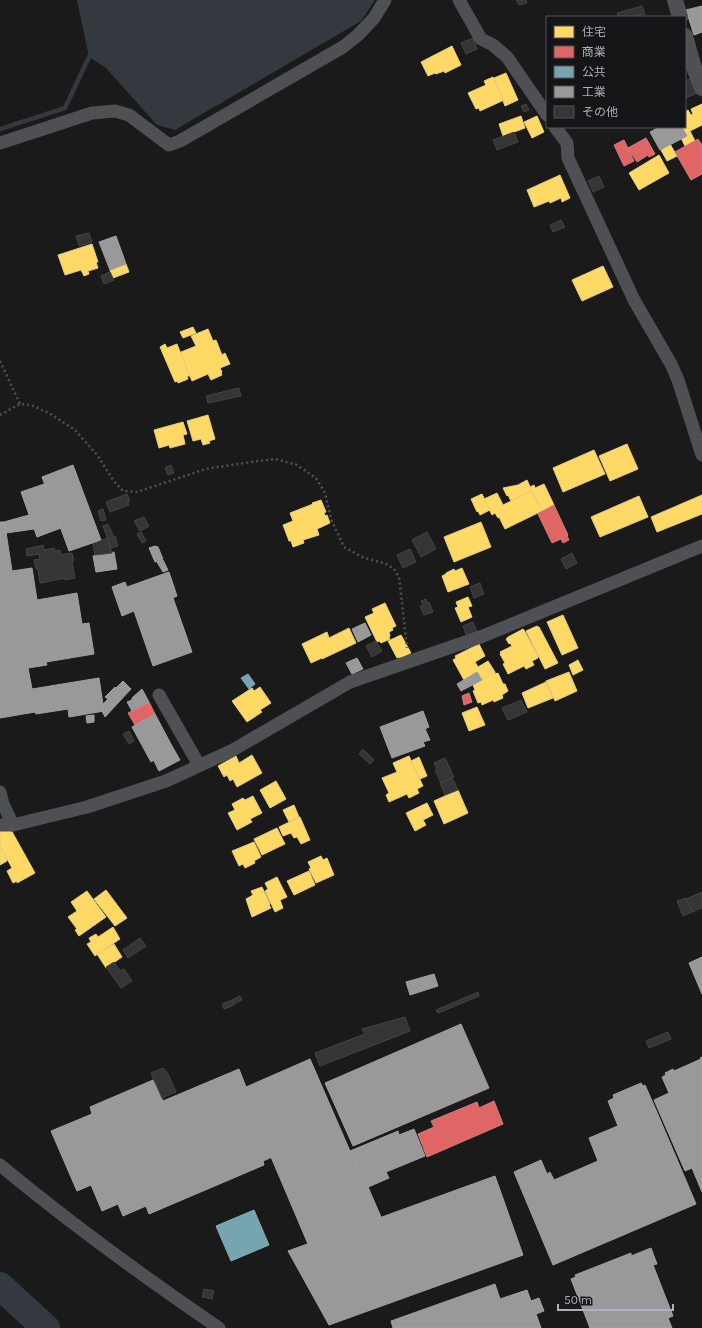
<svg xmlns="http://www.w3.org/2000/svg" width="702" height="1328" viewBox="0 0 702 1328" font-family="Karla,'Noto Sans JP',sans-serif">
<rect width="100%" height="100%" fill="#1a1a1b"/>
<!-- water -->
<path fill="#33393f" d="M77 0H375L361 21 175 130 157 125 106 68 89 57Z"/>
<!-- homes -->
<g fill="#ffd966" stroke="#e6cd7f">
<path d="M452 46 461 65 445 73 444 71 436 74 435 73 428 76 421 62Z"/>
<path d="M506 73 518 100 505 106 494 78Z"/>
<path d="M493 77 504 100 480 111 479 108 476 109 468 93 486 85 484 81Z"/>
<path d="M702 104V125L690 131 695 141 685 146 681 138 687 136 682 127H685V112L688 110 691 115 693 114 691 109Z"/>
<path d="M521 116 525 128 503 136 499 124Z"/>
<path d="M537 116 544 132 532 138 524 122Z"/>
<path d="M670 144 677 156 667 161 661 150Z"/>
<path d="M659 155 669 173 639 190 629 173Z"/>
<path d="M560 175 570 198 562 202 561 198 550 203 549 201 534 207 527 190Z"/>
<path d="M92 244 98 262H96L98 268 88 271 89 274 84 276 81 270 65 275 58 255Z"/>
<path d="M126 264 129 272 113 278 110 270Z"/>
<path d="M603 266 613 287 582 301 572 280Z"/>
<path d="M193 327 196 333 183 338 180 332Z"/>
<path d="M208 329 213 341 216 340 222 355 225 353 230 364 220 368 222 372 221 373 222 375 211 380 208 374 192 381 181 355V352L196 346 191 336Z"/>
<path d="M165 344 167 348 177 344 190 376H187L188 379 178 383 177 381 175 382 160 347Z"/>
<path d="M208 415 215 439 209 441 210 443 203 445 201 439 193 441 187 421Z"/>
<path d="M183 422 187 434 183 435 185 444 170 448 169 445 159 448 154 430Z"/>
<path d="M627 444 638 469 610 481 599 456Z"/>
<path d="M594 450 605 474 563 492 553 468Z"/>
<path d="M527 480 532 491 511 501 508 495 507 496 503 488 518 485Z"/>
<path d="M544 484 554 505 542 511 530 487 534 485 535 488Z"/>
<path d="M532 491 542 511 505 529 499 517 498 518 495 513 492 515 484 499 497 493 503 505Z"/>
<path d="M482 494 490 510 480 515 478 511 477 512 471 499Z"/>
<path d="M702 495V514L657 532 651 517Z"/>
<path d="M639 496 648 517 600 537 591 517Z"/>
<path d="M321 500 326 512 324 513 325 516 327 515 330 523 317 529 319 535 303 540 304 543 293 547 291 541H289L283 525 293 521 290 513 313 504 312 503Z"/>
<path d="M481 522 491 547 454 562 444 537Z"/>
<path d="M462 568 469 584 448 592 442 576 446 574V573L454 569 455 571Z"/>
<path d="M468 597 472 606 468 607 472 617 461 622 455 608 458 607 456 602Z"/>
<path d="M385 603 396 626 392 628 393 630 389 632 390 636 389 637 390 639 381 643 379 641 377 642 365 617 374 613 372 609Z"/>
<path d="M563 615 578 648 562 655 547 622Z"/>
<path d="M537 626 538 627H539L558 663 545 669 526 631Z"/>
<path d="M349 628 356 643 322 659V658L311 663 302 644 327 632 329 638Z"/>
<path d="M523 629 524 630 538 656V658L532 661 534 665 526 669 524 666 508 674 503 664 505 663 500 654 501 653 500 652 512 646 510 643 509 644 506 639 508 637Z"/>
<path d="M401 635 411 653 400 658 399 657 397 658 388 641Z"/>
<path d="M479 644 485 656 475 662 478 667 488 661 495 672 482 680 477 672 464 680 453 660 456 658 455 656Z"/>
<path d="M578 660 583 670 573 675 569 665Z"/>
<path d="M495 672V674L498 673 503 684H505L508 691 502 695 503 698 494 702 493 700 482 705 481 702 478 703 473 691 475 690 473 685Z"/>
<path d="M569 672 577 691 555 701 546 681Z"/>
<path d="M546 682 553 698 528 708 522 693Z"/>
<path d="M260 687 271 703 260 710 262 712 247 722 232 701 252 688 254 691Z"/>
<path d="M477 707 485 725 469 731 462 713Z"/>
<path d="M252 755 262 773 237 787 233 779 230 781 227 775 224 777 218 766 236 756 239 763Z"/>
<path d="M409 756 423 786 417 789 419 793 409 798 407 794 389 802 386 795 389 793 382 778 397 772 393 763Z"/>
<path d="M419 757 427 776 420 779 411 761Z"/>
<path d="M276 781 286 799 270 808 260 790Z"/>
<path d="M458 790 468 813 444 824 434 801Z"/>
<path d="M253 796 262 813 250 819 252 822 237 830 228 813 235 810 232 804 243 798 245 800Z"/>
<path d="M427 803 433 815 423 820 426 825 415 831 406 813Z"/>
<path d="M294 805 299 817 289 822 283 810Z"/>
<path d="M300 817 310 840 301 844 297 837 294 838 291 833 283 836 279 827Z"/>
<path d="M10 828 35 873 17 883V881L13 883 7 871 12 868 0 846V829Z"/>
<path d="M277 828 285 844 262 855 254 839Z"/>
<path d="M254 842 261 857 254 861 255 863 245 868 243 864 239 866 232 851Z"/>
<path d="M0 846 7 859 6 860 7 861 0 865Z"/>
<path d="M321 856 323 860 327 858 334 875 316 883 309 869 311 868 308 862Z"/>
<path d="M309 871 315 885 294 895 287 881Z"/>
<path d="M277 877 287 897 280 900 283 908 275 912 265 891 268 889 265 883Z"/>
<path d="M262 887 270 904 269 905 271 908 252 917 246 899 253 895 251 891Z"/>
<path d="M106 890 127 918 115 926 94 899Z"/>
<path d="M87 891 106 917 79 936 75 930 77 929 68 917 77 911 71 902Z"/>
<path d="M113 927 120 939 95 956 87 944 91 942 89 938 96 934 98 937Z"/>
<path d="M114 944 122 957 106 968 97 954Z"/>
</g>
<!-- shops -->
<g fill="#e06666" stroke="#d17c7f">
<path d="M646 138 655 154 649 157 648 155 637 162 628 148Z"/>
<path d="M698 139 702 145V174L691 180 675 152Z"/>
<path d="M624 140 634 161 624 166 614 145Z"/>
<path d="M554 505 568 535 567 536 569 540 563 543 561 539 552 543 538 514Z"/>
<path d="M469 693 472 702 464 705 462 696Z"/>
<path d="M149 702 155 714 135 725 128 713Z"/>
<path d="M494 1101 503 1124 427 1157 418 1134 434 1127 431 1121 477 1102 479 1108Z"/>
</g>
<!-- public -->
<g fill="#76a5af" stroke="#86a9b2">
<path d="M248 674 255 684 249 689 241 678Z"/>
<path d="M254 1210 269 1245 231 1261 216 1226Z"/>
</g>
<!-- industry -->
<g fill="#999" stroke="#9fa0a3">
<path d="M702 6V32L694 35 686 10Z"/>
<path d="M659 127H682L687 136 660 150 650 132Z"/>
<path d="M116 236 126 264 110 270 99 242Z"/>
<path d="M73 465 101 540 69 551 42 477Z"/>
<path d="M44 484 61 528 37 537 21 492Z"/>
<path d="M29 515 34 529 6 533 4 522Z"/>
<path d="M0 522H4L6 532 0 533Z"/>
<path d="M6 532 12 571 32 568 37 600 77 593 82 624 89 623 94 654 46 662 47 665 28 668 32 689 99 678 104 711 69 717 68 709 36 714 35 712 0 718V533Z"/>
<path d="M155 546 158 547 163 559 155 562 149 548Z"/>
<path d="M114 552 117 569 96 572 93 556Z"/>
<path d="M163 560 168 570 163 572 157 562Z"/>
<path d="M169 572 177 596 173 598 192 652 153 666 134 611 122 616 112 587 125 582 127 587Z"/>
<path d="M365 623 371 635 358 642 352 629Z"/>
<path d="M357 658 363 669 352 674 346 663Z"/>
<path d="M477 672 482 680 461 691 457 684Z"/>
<path d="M123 681 131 689 105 717 102 711H104L103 704 108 699 105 697 115 687 116 688Z"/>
<path d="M142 689 149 702 132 711 127 702 132 700V698Z"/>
<path d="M423 711 429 727 425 729 430 740 423 742 425 746 392 758 380 727Z"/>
<path d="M155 714 172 746 152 757 154 760 151 762 132 727Z"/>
<path d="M94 715V722L87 723 86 716Z"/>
<path d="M172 746 180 760 159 771 152 757Z"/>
<path d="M702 957V994L689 963Z"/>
<path d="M434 974 438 986 410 995 406 982Z"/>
<path d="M461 1024 489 1088 353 1146 325 1083Z"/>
<path d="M702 1057V1192L692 1168 685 1171 654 1100 669 1093 662 1077 666 1075 665 1073 673 1069 674 1071 701 1059 700 1058Z"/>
<path d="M310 1059 340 1128 263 1161 264 1165 149 1214 146 1206 123 1216 118 1204 102 1211 91 1185 77 1191 51 1131 92 1114 90 1107 153 1080 163 1101 239 1069 246 1087Z"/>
<path d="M641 1083 643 1086 645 1085 656 1110 618 1126 608 1101 614 1098 613 1095Z"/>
<path d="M656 1110 696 1204 553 1265 514 1172 541 1160 547 1174 550 1172 554 1180 598 1161 589 1138Z"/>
<path d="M340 1128 366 1188 368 1187 381 1217 308 1244 271 1157Z"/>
<path d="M414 1129 425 1156 386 1172 389 1178 366 1188 350 1151 398 1131 399 1135Z"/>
<path d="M495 1176 523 1255 329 1325 288 1251Z"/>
<path d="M651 1248 657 1264 653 1265 673 1316 668 1318 672 1328H590L571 1279 576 1277 575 1275 631 1253V1256Z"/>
<path d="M495 1284 500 1299 527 1290 531 1301 539 1298 544 1311 536 1314 541 1328H393L391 1321Z"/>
</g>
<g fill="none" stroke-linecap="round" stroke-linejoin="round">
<!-- stream -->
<path stroke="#33393f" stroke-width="4.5" d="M0 129 65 108 89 57"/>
<!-- river -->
<path stroke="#33393f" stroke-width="28" d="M0 1286 46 1328"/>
</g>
<!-- building -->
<g fill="#353536" stroke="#434447">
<path d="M516 0H526L527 3 519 5Z"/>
<path d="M642 6 645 14 632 17H618L617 13Z"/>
<path d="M473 38 477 49 466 54 461 43Z"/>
<path d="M690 79 696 92 695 94 685 98V81Z"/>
<path d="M526 104 529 110 524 112 521 106Z"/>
<path d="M514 132 518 142 497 150 493 140Z"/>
<path d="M599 176 604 187 593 192 588 181Z"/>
<path d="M561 220 565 227 553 232 550 225Z"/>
<path d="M89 233 92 242 79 246 76 236Z"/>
<path d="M110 272 114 280 104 284 101 276Z"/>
<path d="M239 388 241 396 208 403 206 396Z"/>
<path d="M171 465 174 473 168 475 165 468Z"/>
<path d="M127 494 130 501H127L129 505 110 512 106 502Z"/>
<path d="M103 509 106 520 101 521 98 511Z"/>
<path d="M144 517 149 526 140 531 134 521Z"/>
<path d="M108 524 113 535 107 537 103 526Z"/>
<path d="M141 532 146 541 142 543 137 534Z"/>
<path d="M427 532 436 549 421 557 412 540Z"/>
<path d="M115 536 118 546 111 548 108 538Z"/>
<path d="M107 538 112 553 95 555 93 544Z"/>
<path d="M43 545 44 550 54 548 55 551 60 550 61 555 72 553 74 561 72 562 75 578 65 580V578L40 583 38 569H36L34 560 40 559 39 554 27 556 26 549Z"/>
<path d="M410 549 416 562 403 568 397 555Z"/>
<path d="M572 553 577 563 566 569 561 559Z"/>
<path d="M480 583 484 594 474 598 470 587Z"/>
<path d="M426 599 427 603 429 602 433 612 424 615 420 606 423 605 421 601Z"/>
<path d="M473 622 477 632 467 637 463 626Z"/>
<path d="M376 641 382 651 372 657 366 646Z"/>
<path d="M521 700 527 712 508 720 502 708Z"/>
<path d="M129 731 134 741 129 744 123 734Z"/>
<path d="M363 749 374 760 370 764 359 754Z"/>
<path d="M445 758 454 777 441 783 435 770 437 769 434 763Z"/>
<path d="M452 778 458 790 445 795 440 783Z"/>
<path d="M702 892V908L692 912 686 899Z"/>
<path d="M686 898 692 912 683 916 677 901Z"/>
<path d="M140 938 146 946 128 958 123 950Z"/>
<path d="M114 962 120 971 124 969 132 981 121 988 106 967Z"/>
<path d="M478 992 479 996 438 1013 436 1010Z"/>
<path d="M240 996 242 1000 234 1004 232 1000Z"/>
<path d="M232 1000 234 1005 224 1009 222 1004Z"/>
<path d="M405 1017 410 1031 320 1066 315 1053 365 1034 362 1029Z"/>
<path d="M668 1032 671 1039 649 1048 646 1041Z"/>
<path d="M163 1068 168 1074 176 1092 162 1098 151 1073Z"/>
<path d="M204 1289 214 1291 212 1299 202 1297Z"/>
</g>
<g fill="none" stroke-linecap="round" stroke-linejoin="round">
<!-- path -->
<g stroke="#505154" stroke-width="2.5" stroke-dasharray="2 3" stroke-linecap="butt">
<path d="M0 361 20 404"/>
<path d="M0 415 20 404 31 405 49 413 75 430 98 456 113 480 123 491 137 492 206 469 251 462 275 459 297 465 316 478 325 493 331 519 344 547 362 557 386 564 394 569 399 577 407 648"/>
</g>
<!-- minor -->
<g stroke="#4f5053" stroke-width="13">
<path d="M459 0 481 39 493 45 507 57 547 115"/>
<path d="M555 127 567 143 568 158 634 300 671 364 678 380 702 455"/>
<path d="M0 143 92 113 115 111 129 115 169 145 180 141 343 47 358 35 374 18 385 0"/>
<path d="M159 695 199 765"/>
<path d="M0 792 3 804 13 825"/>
<path d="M0 825H13L87 807 166 781 231 751 350 682 483 636 702 546"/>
<path d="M0 1165C70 1223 144 1277 219 1328"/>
</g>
<!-- tertiary -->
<g stroke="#4f5053" stroke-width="16">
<path d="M675 0 680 17"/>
<path d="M685 36 693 65 702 88"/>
</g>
</g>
<!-- legend -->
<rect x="546" y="16" width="140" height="112" fill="#151517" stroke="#525358"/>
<rect x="554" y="26" width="20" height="12" fill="#ffd966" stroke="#525358"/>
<text x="582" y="36" font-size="12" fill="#adb1ba">住宅</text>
<rect x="554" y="46" width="20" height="12" fill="#e06666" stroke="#525358"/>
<text x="582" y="56" font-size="12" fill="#adb1ba">商業</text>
<rect x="554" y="66" width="20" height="12" fill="#76a5af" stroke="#525358"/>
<text x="582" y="76" font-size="12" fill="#adb1ba">公共</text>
<rect x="554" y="86" width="20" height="12" fill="#999999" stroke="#525358"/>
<text x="582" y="96" font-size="12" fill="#adb1ba">工業</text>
<rect x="554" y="106" width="20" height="12" fill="#353536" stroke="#525358"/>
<text x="582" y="116" font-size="12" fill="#adb1ba">その他</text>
<!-- scale -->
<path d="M558 1304v6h115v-6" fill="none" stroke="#adb1ba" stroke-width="2"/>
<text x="564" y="1304" font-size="12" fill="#adb1ba" stroke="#151517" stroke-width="3" paint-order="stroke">50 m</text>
</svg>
